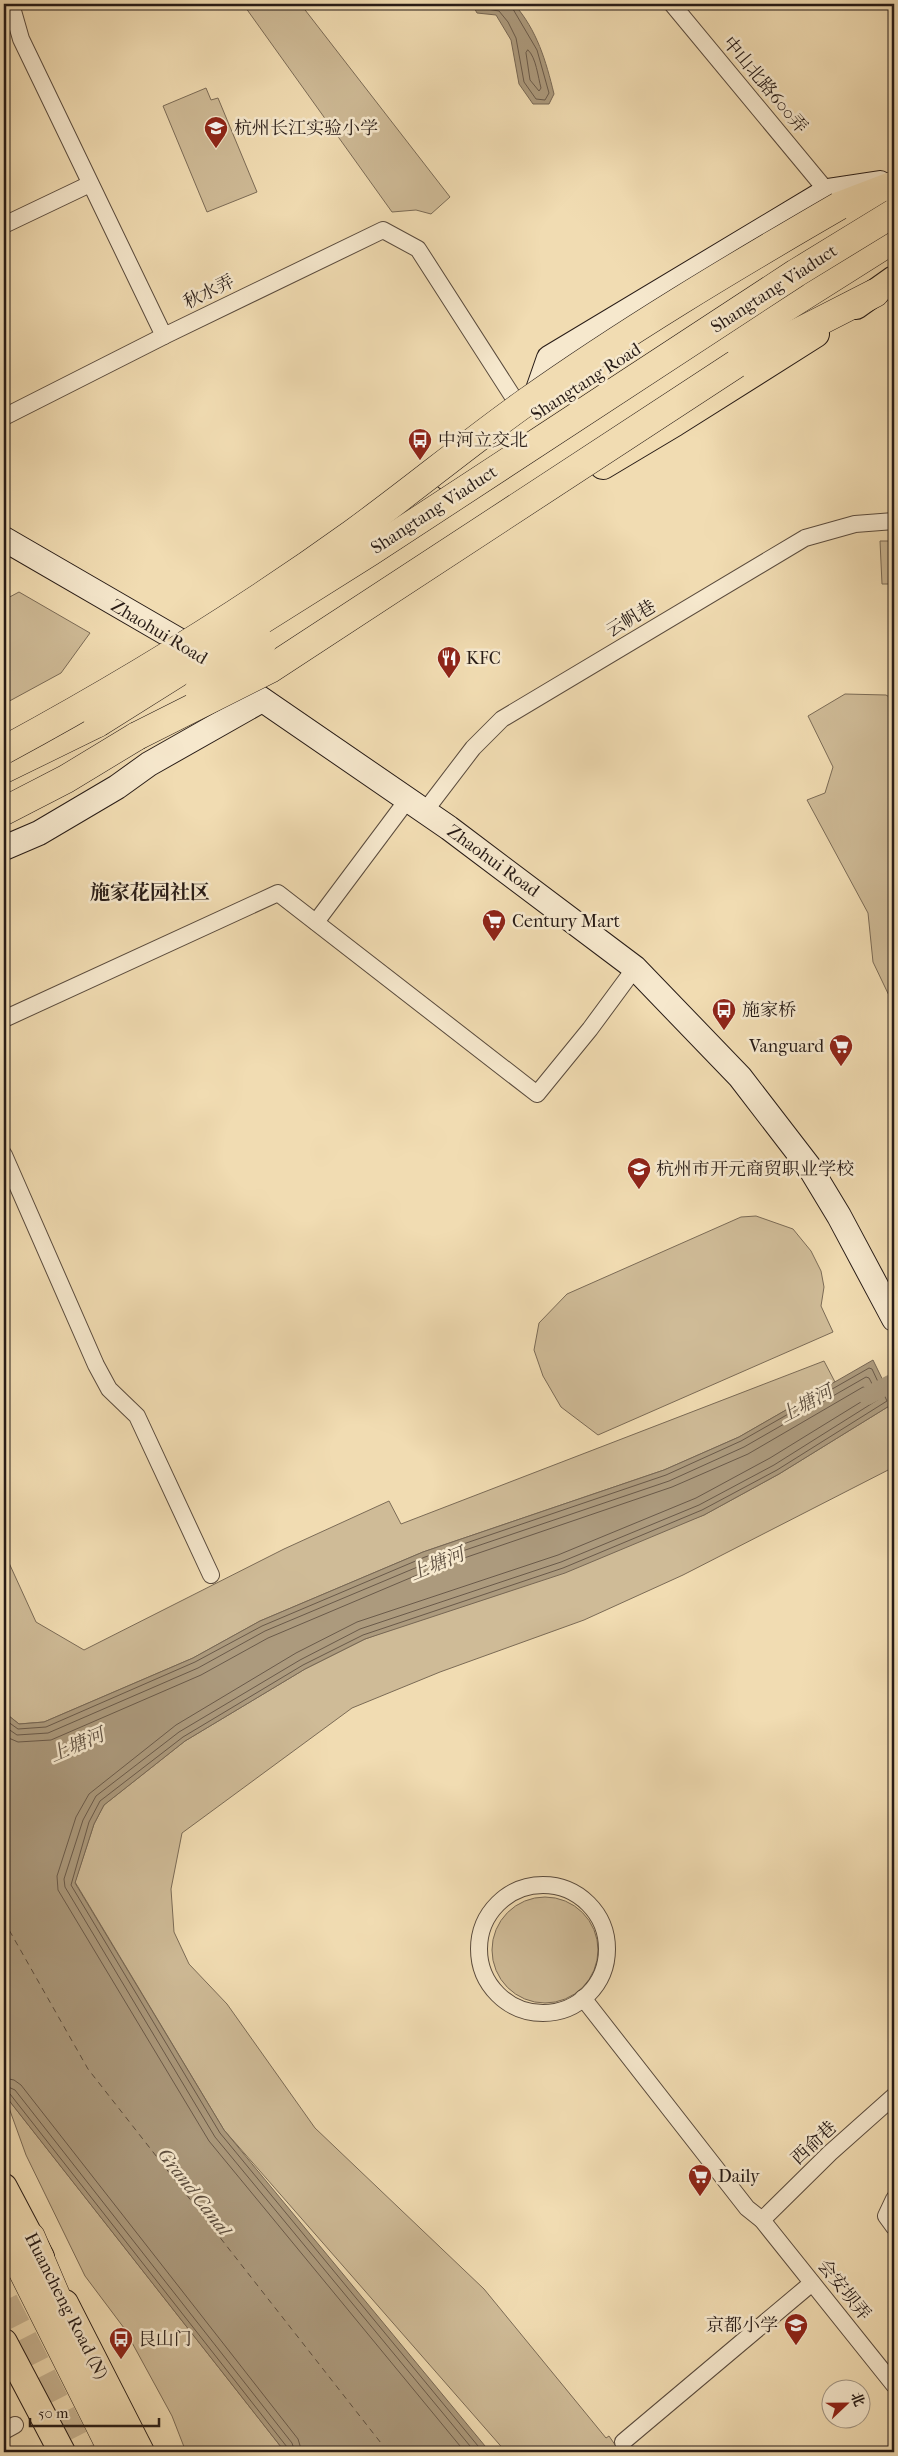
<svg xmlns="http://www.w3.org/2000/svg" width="898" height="2456" viewBox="0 0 898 2456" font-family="'IM FELL French Canon','Noto Serif SC',serif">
<rect width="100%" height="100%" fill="#f1dcb2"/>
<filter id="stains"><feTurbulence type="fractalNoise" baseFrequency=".004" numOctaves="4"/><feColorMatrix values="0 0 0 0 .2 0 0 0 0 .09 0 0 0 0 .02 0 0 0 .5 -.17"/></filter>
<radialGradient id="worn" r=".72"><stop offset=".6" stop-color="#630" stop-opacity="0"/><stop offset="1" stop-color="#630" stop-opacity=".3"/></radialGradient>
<!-- green -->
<g fill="#cfbb97" stroke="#7b6b56">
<path d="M243 4H304L302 6 450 197 431 214 416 210 392 212Z"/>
<path d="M206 88 211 100 218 98 257 192 207 212 163 106Z"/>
<path d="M880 541H894V584H882Z"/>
<path d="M19 592 90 633 61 673 4 704V600Z"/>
<path d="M845 694 886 695 894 700V1006L873 962 868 913 807 800 825 793 833 767 808 716Z"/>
<path d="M756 1216 793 1229 811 1251 821 1271 824 1287 821 1306 833 1332 598 1435 561 1407 543 1376 534 1350 539 1323 567 1294 741 1217Z"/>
<path d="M824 1361 835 1382 739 1437 664 1470 423 1552 260 1621 193 1658 44 1722 19 1724 4 1712V1552L36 1622 84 1650 284 1549 389 1501 401 1524Z"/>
<path d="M894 1403V1467L683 1575 584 1620 440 1672 352 1708 182 1833 171 1889 174 1932 189 1964 227 2004 315 2128 484 2289 606 2438 609 2436 620 2452H506L224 2130 75 1882 94 1824 104 1805 185 1741 305 1669 365 1639 704 1515 779 1474Z"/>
<circle cx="545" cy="1950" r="53"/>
<path d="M4 2094 285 2452H186L172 2416 124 2328 85 2276 26 2155Z"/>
</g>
<!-- water -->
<g fill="#ac9a7d" stroke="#776754">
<path d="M472 4H514C537 30 546 61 554 94L549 104H533L519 84 511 40 496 15 477 13Z"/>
<path d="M873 1360 894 1403 779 1474 704 1515 565 1573 365 1639 305 1669 185 1741 104 1805 94 1824 75 1883 224 2130 490 2452H285L4 2094V1712L19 1724 44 1722 193 1658 260 1621 423 1552 664 1470 739 1437Z"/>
</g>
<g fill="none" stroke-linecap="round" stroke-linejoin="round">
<!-- shore -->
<g stroke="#6a5a4a" stroke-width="1">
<path d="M476 4 480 8 499 11 508 22 516 38 524 82 536 99 545 100 549 93 537 50 510 4"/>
<path d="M528 50C536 57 538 77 541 88L539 91 530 80 526 53Z"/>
<path d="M4 1719 18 1729 46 1727 195 1662 262 1626 425 1557 666 1475 741 1441 869 1368 872 1369 887 1401 777 1470 702 1510 563 1568 363 1635 303 1665 183 1737 100 1801 89 1822 71 1885 220 2133 483 2452"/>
<path d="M4 1726 17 1735 48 1733 198 1668 265 1631 427 1563 669 1481 744 1447 866 1377 869 1378 879 1397V1399L774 1465 699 1505 561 1562 360 1629 300 1660 179 1732 96 1796 83 1820 64 1879 65 1887 215 2137 475 2452"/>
<path d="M4 1736 18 1742 51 1740 201 1675 268 1638 429 1570 672 1487 748 1454 863 1387 866 1388 869 1397 770 1458 696 1498 558 1555 357 1622 296 1653 176 1725 89 1794 76 1817 57 1876 58 1890 209 2141 465 2452"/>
<path d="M4 2078 14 2080 21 2085 298 2439 302 2452"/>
<path d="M4 2085 15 2090 292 2443 295 2452"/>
<path d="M4 2092 10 2094 287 2447 288 2452"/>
</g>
<!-- canal -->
<path stroke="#ac9a7d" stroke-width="18" d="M867 1396 894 1382"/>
<!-- ferry -->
<path stroke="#5c4e3f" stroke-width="1" stroke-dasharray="6 5" stroke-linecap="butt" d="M4 1921 88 2069 388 2452"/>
<!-- highway-tunnel -->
<path stroke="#c9b593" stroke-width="28" stroke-dasharray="28 14" stroke-linecap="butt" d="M4 2301 81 2452"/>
<!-- street casing -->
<g stroke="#5a4b3d" stroke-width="18">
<g id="street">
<path d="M11 4 21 39 164 336 383 230 418 249 524 414"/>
<path d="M672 4 827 191"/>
<path d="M4 225 90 184"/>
<path d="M4 417 164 336"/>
<path d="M425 811 473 748 502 719 805 538 855 524 894 521"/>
<path d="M316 922 408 799"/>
<path d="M4 1019 278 893 537 1094 590 1029 635 968"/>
<path d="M4 1155 96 1365 109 1389 137 1416 211 1575"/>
<circle cx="543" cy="1949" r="64"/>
<path d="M583 1998 747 2208 762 2220 894 2385"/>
<path d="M894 2199 886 2216 894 2227"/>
<path d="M762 2220 830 2153 894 2096"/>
<path d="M4 2431 15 2425"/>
<path d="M623 2442 812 2283"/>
</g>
</g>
<!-- secondary casing -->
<g stroke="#271b16" stroke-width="26">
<g id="secondary">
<path d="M533 404 549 358 827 191 880 183"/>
<path d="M4 539 180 641 198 654"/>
<path d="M225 674 449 828 635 968 740 1077 810 1168 839 1216 894 1319"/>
<path d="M4 848 39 833 117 787 149 764 262 700"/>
</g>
</g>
<!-- primary casing -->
<g stroke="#271b16" stroke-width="28">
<g id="primary">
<path d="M856 306 894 279"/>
<path d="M603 466 675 423 816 334"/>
<path d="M447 477C589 377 738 288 885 196"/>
<path d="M4 2187 41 2257"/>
<path d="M65 2303 141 2452"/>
<path d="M4 2342 62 2452"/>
</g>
</g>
<!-- highway casing -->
<g stroke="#271b16" stroke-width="29">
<g id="highway">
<path d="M839 206 894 185"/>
<path d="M736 364 875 293"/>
<path d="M262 643 519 476 894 239"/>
<path d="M4 769 98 723"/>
<path d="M4 811 66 779 137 736"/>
<path d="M4 2234 113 2452"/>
<path d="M31 2237 69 2326"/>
</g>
</g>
<!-- street -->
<use href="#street" stroke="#f6e8cd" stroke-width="16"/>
<!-- secondary -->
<use href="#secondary" stroke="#f6e8cd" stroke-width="24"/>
<!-- primary -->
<use href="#primary" stroke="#f1dcb2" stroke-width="26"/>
<!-- highway -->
<use href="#highway" stroke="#f1dcb2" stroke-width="28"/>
<!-- highway-bridge casing -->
<g stroke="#271b16" stroke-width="29" stroke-linecap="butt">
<g id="highway-bridge">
<path d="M199 690 262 643"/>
<path d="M98 723 370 552 796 273 894 213"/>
<path d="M137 736 270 669 736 364"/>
<path d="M4 750C124 685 242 613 353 533 411 491 466 445 525 403 625 332 732 268 839 206"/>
</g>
</g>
<!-- highway-bridge -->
<use href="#highway-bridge" stroke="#f1dcb2" stroke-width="28"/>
</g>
<!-- icons -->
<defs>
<g id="school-pin" transform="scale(1.25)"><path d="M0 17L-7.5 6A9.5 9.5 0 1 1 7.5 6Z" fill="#8f2418" stroke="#f6e8cd"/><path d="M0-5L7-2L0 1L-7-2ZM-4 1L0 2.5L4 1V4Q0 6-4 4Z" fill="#fff"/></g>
<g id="bus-pin" transform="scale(1.25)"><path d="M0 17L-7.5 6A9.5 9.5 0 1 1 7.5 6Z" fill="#8f2418" stroke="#f6e8cd"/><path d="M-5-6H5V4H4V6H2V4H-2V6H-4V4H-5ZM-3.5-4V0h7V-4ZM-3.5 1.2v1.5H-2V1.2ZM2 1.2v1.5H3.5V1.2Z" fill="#fff"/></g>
<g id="restaurant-pin" transform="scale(1.25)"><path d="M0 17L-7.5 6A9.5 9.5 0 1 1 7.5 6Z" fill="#8f2418" stroke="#f6e8cd"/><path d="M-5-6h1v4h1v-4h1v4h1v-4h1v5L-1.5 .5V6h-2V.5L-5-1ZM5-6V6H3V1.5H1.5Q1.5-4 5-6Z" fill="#fff"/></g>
<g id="supermarket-pin" transform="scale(1.25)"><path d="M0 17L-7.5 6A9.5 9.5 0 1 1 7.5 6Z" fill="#8f2418" stroke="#f6e8cd"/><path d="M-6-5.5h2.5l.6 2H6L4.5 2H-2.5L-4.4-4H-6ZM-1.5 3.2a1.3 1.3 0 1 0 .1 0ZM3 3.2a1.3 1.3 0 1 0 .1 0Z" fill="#fff"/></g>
</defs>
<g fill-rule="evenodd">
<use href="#school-pin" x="216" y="128"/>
<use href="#bus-pin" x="420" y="440"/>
<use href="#restaurant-pin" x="449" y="658"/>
<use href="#supermarket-pin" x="494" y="921"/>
<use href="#bus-pin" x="724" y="1010"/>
<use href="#supermarket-pin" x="841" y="1046"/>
<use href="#school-pin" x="639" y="1169"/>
<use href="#supermarket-pin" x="700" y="2176"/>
<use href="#school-pin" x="796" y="2325"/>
<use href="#bus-pin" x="121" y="2339"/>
</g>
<g text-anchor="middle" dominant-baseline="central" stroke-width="5" stroke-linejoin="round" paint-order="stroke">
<!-- street labels -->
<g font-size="18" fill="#271b16" stroke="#f6e8cd">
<text transform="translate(765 85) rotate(50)">中山北路600弄</text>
<text transform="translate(774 289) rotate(-33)">Shangtang Viaduct</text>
<text transform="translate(209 292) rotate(-26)">秋水弄</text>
<text transform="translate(586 382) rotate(-33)">Shangtang Road</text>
<text transform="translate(434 510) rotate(-33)">Shangtang Viaduct</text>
<text transform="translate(631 619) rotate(-31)">云帆巷</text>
<text transform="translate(159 632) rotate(31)">Zhaohui Road</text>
<text transform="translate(493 861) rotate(36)">Zhaohui Road</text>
<text transform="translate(814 2143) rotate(-43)">西俞巷</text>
<text transform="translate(844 2290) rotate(51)">会安坝弄</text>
<text transform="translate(66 2306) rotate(63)">Huancheng Road (N)</text>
</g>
<!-- poi labels -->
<g font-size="18" fill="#271b16" stroke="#f6e8cd" text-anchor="start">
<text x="234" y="128">杭州长江实验小学</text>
<text x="438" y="440">中河立交北</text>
<text x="466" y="658">KFC</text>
<text x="512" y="921">Century Mart</text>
<text x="742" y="1010">施家桥</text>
<text x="824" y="1046" text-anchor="end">Vanguard</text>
<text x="656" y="1169">杭州市开元商贸职业学校</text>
<text x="718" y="2176">Daily</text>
<text x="778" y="2325" text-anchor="end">京都小学</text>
<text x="138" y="2339">艮山门</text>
</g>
<!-- water labels -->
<g font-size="19" font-style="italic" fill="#5c4e3f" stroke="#f6e8cd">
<text transform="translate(806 1404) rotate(-28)">上塘河</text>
<text transform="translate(437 1564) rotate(-22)">上塘河</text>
<text transform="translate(77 1745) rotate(-23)">上塘河</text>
<text transform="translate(194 2192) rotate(52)">Grand Canal</text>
</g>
<!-- quarter labels -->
<g font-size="20" font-weight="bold" fill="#271b16" stroke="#f6e8cd">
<text x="150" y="892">施家花园社区</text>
</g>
</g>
<!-- margin -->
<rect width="898" height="2456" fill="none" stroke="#f1dcb2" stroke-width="20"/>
<rect x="5" y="5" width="888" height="2446" fill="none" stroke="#271b16" stroke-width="2.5"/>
<rect x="10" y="10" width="878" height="2436" fill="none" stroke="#271b16"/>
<!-- north arrow -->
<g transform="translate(846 2404) rotate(68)"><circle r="24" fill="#f6e8cd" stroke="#a39684"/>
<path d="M0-4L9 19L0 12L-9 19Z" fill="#8f2418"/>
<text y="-8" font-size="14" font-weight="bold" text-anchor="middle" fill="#271b16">北</text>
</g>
<!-- scale -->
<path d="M30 2418v8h129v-8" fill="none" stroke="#271b16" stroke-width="2.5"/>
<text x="38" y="2418" font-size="15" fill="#271b16" stroke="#f6e8cd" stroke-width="4" paint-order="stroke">50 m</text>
<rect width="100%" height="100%" filter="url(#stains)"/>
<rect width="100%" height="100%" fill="url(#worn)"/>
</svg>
